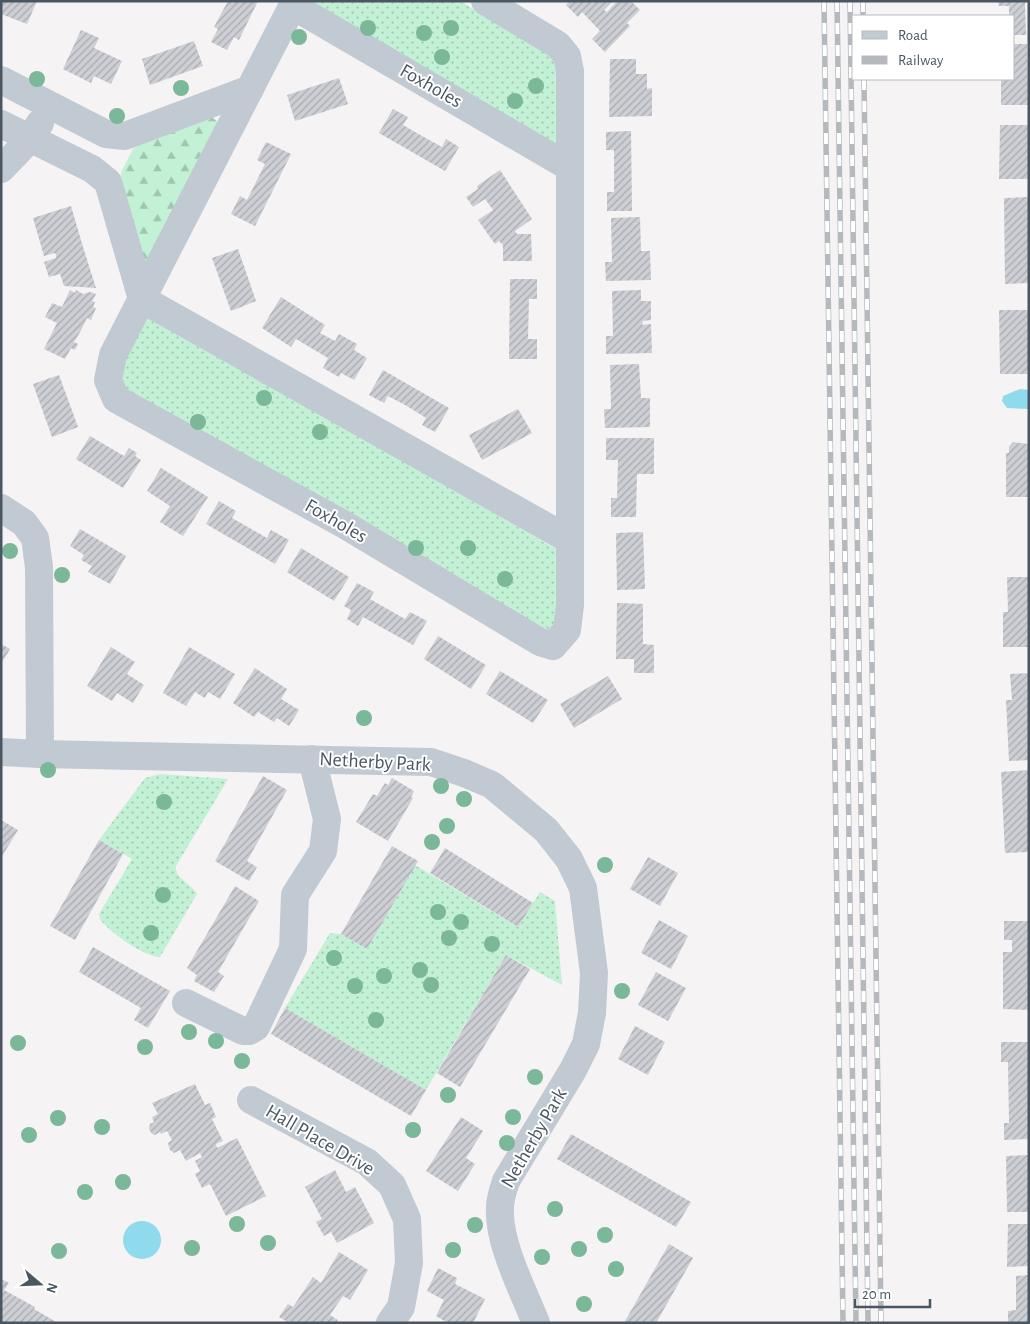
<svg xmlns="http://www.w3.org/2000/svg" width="1030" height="1324" viewBox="0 0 1030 1324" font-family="'Alegreya Sans',sans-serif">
<defs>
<pattern id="grass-dots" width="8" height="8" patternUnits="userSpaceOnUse" patternTransform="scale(1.25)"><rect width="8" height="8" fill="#c3f1d5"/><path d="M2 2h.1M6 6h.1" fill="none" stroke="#a0c6b0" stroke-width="1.8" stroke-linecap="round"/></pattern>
<pattern id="forest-firs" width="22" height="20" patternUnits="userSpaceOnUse" patternTransform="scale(1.25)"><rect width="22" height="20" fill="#c3f1d5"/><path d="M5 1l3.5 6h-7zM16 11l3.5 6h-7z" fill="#a0c6b0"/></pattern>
<pattern id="building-hatch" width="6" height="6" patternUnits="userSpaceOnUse" patternTransform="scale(1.25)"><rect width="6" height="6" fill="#cdcfd5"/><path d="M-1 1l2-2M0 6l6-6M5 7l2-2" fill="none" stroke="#a8abb0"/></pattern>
</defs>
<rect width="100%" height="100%" fill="#f5f3f3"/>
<!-- grass -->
<g fill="url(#grass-dots)">
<path d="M309 1H460L551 56 556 67V143L554 145Z"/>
<path d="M147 318 156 319 558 550V626L553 633 130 407 116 370Z"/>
<path d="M160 774 228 779 176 866C174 878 192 884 197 894L160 957C142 956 112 933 100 920L99 914 132 859 99 840 145 778Z"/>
<path d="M415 865 518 927 540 892 555 901 562 985 506 955 426 1090 285 1008 330 933 341 934 367 949Z"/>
</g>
<!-- forest -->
<path fill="url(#forest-firs)" d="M207 117 213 118 219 123 147 266 118 186 122 170 133 149 145 141Z"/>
<!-- water -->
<g fill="#90daee">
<path d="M1020 389 1029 390V409L1007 408 1002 401 1003 396Z"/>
<circle cx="142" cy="1240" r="19"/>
</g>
<!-- building -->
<g fill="url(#building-hatch)">
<path d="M1 1H37L27 24 1 14Z"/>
<path d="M228 1H258L239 40 234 37 227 50 211 42 218 29 214 27Z"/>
<path d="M570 1H613L604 10 607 12 617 1H631L640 10 627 23 630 26 605 52 592 39 600 31 582 12 578 17 566 5Z"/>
<path d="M998 1H1025L1026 35H1014V16H1009V6H999Z"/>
<path d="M81 30 99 38 94 48 122 61 111 84 94 76 91 83 63 69Z"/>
<path d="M194 41 203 66 150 85 142 59Z"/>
<path d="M1014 44H1027L1028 105H1001V79H1014Z"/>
<path d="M610 59H636V74H647V89L652 88V116L609 117Z"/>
<path d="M339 78 348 104 295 121 287 95Z"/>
<path d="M393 109 408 117 403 125 422 136 442 147 446 139 459 147 445 171 379 133Z"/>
<path d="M1000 125H1029V179H999Z"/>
<path d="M631 131 632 211H607V192H614V150H606V132Z"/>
<path d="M266 142 291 154 255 226 231 214 240 196 247 200 265 164 257 160Z"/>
<path d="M500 170 532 219 515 231 517 234H531L532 261H503V245L499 241 495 244 478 220 493 210 485 199 473 207 466 197 478 189 477 186Z"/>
<path d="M1029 197V283L1005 284 1004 198Z"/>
<path d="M71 206 83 247 96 288 64 286 60 274 49 277 44 262 56 258V255L55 253 44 256 33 218Z"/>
<path d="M640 217 641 251H650L651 280 606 281 605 262H612L611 218Z"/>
<path d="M238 249 256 301 231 311 212 258Z"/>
<path d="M510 279H537V299H529L528 339H537V359H509Z"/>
<path d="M70 290 75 293 76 290 83 294 90 292 96 294 92 301 95 302 93 307 96 308 91 320 87 318 79 334 74 342 78 344 75 350 71 348 65 359 44 349 57 323 45 317 52 303 62 307Z"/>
<path d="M641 290V301H651V320L643 321 642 325 651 324 652 353 606 354V336H613L612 291Z"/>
<path d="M281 297 325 325 320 333 335 341 339 334 357 344 354 350 367 358 354 380 341 373 339 377 323 368 328 358 296 339 291 347 262 328Z"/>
<path d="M999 310H1029V374H1000Z"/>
<path d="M639 364 641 398H650V427L605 428 604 409H611L610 365Z"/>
<path d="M383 370 449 408 435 432 422 425 426 418 407 406 388 396 384 403 369 395Z"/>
<path d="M59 375 78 427 52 437 33 384Z"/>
<path d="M518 409 532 433 482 460 469 435Z"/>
<path d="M90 436 124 456 129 448 137 453 135 456 141 460 123 488 76 459Z"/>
<path d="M606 438H654V474H637L636 517H611V498H617L618 460H606Z"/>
<path d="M1013 442 1029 444V497H1006V453H1009V447Z"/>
<path d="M161 468 208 497 183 536 160 522 170 506 147 491Z"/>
<path d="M219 501 236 511 232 518 267 538 271 530 289 540 275 564 206 524Z"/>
<path d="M80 529 126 556 110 584 88 572 92 566 81 560 84 555 70 546Z"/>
<path d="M643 532 645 589 617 590 616 533Z"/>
<path d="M301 548 349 577 334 601 287 572Z"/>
<path d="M1007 577H1029V647H1003V612H1008Z"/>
<path d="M357 583 374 592 370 599 405 619 410 612 427 621 413 645 363 617 358 626 347 619 351 610 344 606Z"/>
<path d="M617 603 643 604V644L654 645V673H634V659H616Z"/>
<path d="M438 636 486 665 471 689 424 659Z"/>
<path d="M1 644 10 649 1 664Z"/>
<path d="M111 647 135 662 127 674 144 685 133 703 117 693 112 701 87 686Z"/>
<path d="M189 647 235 674 220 699 208 692 205 698 195 692 186 706 163 693Z"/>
<path d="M255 668 287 689 281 699 299 710 289 726 277 718 274 722 258 712 254 717 233 703Z"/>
<path d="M500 671 548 700 533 723 486 694Z"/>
<path d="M1029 673V760L1009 761 1006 700H1012L1010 674Z"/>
<path d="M608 676 622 699 574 728 560 704Z"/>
<path d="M1029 770V852L1005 853 1001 772Z"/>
<path d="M263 776 287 790 247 861 257 867 249 881 215 861Z"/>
<path d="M392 778 414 791 411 797 413 798 388 841 356 822 373 794 377 796 385 783 388 785Z"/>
<path d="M1 820 18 830 1 858Z"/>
<path d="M99 840 123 854 75 940 50 926Z"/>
<path d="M392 846 418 861 367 949 341 934Z"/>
<path d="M445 848 533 903 518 927 430 873Z"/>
<path d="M648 857 678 873 660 906 630 889Z"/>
<path d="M235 886 259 901 218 972 224 976 214 992 194 981 197 975 187 968Z"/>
<path d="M659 920 688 936 671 969 641 953Z"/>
<path d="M1004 921H1029V1010L1003 1009V952H1012V940H1004Z"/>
<path d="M93 947 170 991 148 1028 134 1020 141 1008 79 972Z"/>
<path d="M506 955 530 969 460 1087 437 1073Z"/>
<path d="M656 972 686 988 668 1021 638 1005Z"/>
<path d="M285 1008 426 1090 411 1116 271 1034Z"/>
<path d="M635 1026 665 1042 648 1075 618 1059Z"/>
<path d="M1001 1042H1029V1139L1004 1140V1123H1009L1008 1062H1001Z"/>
<path d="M195 1084 205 1105 210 1103 216 1117 212 1119 223 1141 216 1144 217 1148 237 1138 266 1196 226 1216 210 1184 202 1188 195 1174 200 1171 195 1161 202 1157 200 1153 186 1161 180 1150 174 1153 170 1150 168 1143 172 1140 167 1131 161 1134 160 1132 155 1135 152 1134 149 1129 150 1124 154 1122 152 1117 158 1114 152 1103Z"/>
<path d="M461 1117 483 1131 466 1158 475 1164 458 1191 426 1171Z"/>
<path d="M571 1134 691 1202 676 1227 557 1159Z"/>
<path d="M1029 1155V1212H1007L1006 1156Z"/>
<path d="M335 1170 346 1192 355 1187 374 1223 337 1243 331 1232 324 1236 316 1222 322 1219 305 1187Z"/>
<path d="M1008 1224H1029V1266L1007 1267Z"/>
<path d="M669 1244 693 1258 656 1323H624Z"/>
<path d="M339 1252 368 1270 350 1300 343 1296 330 1315 338 1320 336 1323H285L286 1321 279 1317 288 1304 293 1307 313 1277 321 1283Z"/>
<path d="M438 1268 457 1278 455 1284 485 1299 473 1323H448L436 1316 444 1300 427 1291Z"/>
<path d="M1029 1275V1323L1008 1322V1311L1016 1310V1276Z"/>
<path d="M1 1279 9 1283 4 1290 35 1307 34 1309 58 1323H1Z"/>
</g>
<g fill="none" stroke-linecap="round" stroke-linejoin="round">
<!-- minor -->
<g stroke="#c1cad2" stroke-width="28">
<path d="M295 1 113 355 108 380 116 399 345 525 540 642 553 646 567 630 570 605V71L567 56 558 45 485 1"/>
<path d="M293 6 569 167"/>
<path d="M1 80 106 134 125 136 250 89"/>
<path d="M1 124 92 169 108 182 142 299 570 540"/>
<path d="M1 169 31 138 40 123"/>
<path d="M1 508 24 523 35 538 39 567 40 754"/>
<path d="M1 752 40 754 431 762 464 773 492 785 546 830 569 859 583 888 594 973 592 1013 586 1044 573 1070 506 1181C503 1190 500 1198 500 1208 498 1243 523 1290 536 1323"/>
<path d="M186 1003 243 1031H249L256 1027 293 949 295 895 323 851 327 819 312 759"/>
<path d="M251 1100 367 1162 392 1185 407 1219 409 1263 401 1307 390 1323"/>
</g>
<!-- rail casing -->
<g stroke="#b5b8bd" stroke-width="5.5">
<g id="rail">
<path d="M824 1 843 1323"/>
<path d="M837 1 856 1323"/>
<path d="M850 1 868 1323"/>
<path d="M863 1V16"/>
<path d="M864 79 881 1323"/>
</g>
</g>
<!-- rail -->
<use href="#rail" stroke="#fff" stroke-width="4" stroke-dasharray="11" stroke-linecap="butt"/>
</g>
<!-- trees -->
<g fill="#7bb799">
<circle cx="368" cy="28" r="8"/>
<circle cx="451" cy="28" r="8"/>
<circle cx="424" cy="33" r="8"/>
<circle cx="299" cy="37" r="8"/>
<circle cx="442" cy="57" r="8"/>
<circle cx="37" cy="79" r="8"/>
<circle cx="536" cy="86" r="8"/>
<circle cx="181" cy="88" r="8"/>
<circle cx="515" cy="101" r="8"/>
<circle cx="117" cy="116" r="8"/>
<circle cx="264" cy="398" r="8"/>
<circle cx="198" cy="422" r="8"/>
<circle cx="320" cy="432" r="8"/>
<circle cx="416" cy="548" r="8"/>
<circle cx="468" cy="548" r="8"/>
<circle cx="10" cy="551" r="8"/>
<circle cx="62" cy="575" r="8"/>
<circle cx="505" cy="579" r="8"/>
<circle cx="364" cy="718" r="8"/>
<circle cx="48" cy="770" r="8"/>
<circle cx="441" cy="786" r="8"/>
<circle cx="464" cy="799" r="8"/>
<circle cx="164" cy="802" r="8"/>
<circle cx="447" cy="826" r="8"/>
<circle cx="432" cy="842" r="8"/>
<circle cx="605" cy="865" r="8"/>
<circle cx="163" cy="895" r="8"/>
<circle cx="438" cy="912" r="8"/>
<circle cx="461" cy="922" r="8"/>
<circle cx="151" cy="933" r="8"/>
<circle cx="449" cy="938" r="8"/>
<circle cx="492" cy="944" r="8"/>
<circle cx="334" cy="958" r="8"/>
<circle cx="420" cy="970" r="8"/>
<circle cx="384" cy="976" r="8"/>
<circle cx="431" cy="985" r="8"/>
<circle cx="355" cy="986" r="8"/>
<circle cx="622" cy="991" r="8"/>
<circle cx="376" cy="1020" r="8"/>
<circle cx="189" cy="1032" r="8"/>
<circle cx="216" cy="1041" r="8"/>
<circle cx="18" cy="1043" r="8"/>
<circle cx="145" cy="1047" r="8"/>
<circle cx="242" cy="1061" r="8"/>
<circle cx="535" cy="1077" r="8"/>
<circle cx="448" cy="1095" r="8"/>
<circle cx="513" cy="1117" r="8"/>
<circle cx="58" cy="1118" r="8"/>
<circle cx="102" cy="1127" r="8"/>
<circle cx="413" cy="1130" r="8"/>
<circle cx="29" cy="1135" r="8"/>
<circle cx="507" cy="1143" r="8"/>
<circle cx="123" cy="1182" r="8"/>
<circle cx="85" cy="1192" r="8"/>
<circle cx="555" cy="1209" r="8"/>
<circle cx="237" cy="1224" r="8"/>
<circle cx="475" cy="1225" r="8"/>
<circle cx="605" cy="1235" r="8"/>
<circle cx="268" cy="1243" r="8"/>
<circle cx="192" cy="1248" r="8"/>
<circle cx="579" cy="1249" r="8"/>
<circle cx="453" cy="1250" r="8"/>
<circle cx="59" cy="1251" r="8"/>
<circle cx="542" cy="1257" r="8"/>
<circle cx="616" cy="1269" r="8"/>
<circle cx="584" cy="1304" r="8"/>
</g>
<g text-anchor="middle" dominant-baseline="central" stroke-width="4" stroke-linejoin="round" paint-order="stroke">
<!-- street labels -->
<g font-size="20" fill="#4a5661" stroke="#fff">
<text transform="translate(431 86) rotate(30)">Foxholes</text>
<text transform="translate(336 521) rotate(30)">Foxholes</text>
<text transform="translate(375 762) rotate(3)">Netherby Park</text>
<text transform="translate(534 1138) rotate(-60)">Netherby Park</text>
<text transform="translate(320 1140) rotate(30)">Hall Place Drive</text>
</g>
</g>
<!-- border -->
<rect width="1030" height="1324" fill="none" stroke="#4a5661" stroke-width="5"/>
<!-- legend -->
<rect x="852" y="15" width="162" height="65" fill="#ffffff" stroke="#b7bbc0"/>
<rect x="862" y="31" width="25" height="8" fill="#c1cad2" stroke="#b7bbc0"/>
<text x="898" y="40" font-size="15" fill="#4a5661">Road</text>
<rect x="862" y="56" width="25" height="8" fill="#b5b8bd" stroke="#b7bbc0"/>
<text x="898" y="65" font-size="15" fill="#4a5661">Railway</text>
<!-- north arrow -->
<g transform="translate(40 1284) rotate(109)" stroke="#ffffff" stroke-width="4" paint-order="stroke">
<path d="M0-4L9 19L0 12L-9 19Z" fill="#4a5661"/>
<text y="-8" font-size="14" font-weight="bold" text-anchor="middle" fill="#4a5661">N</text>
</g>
<!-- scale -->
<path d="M855 1299v8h75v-8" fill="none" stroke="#4a5661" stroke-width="2.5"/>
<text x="862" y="1299" font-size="15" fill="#4a5661" stroke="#ffffff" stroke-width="4" paint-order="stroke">20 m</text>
</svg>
